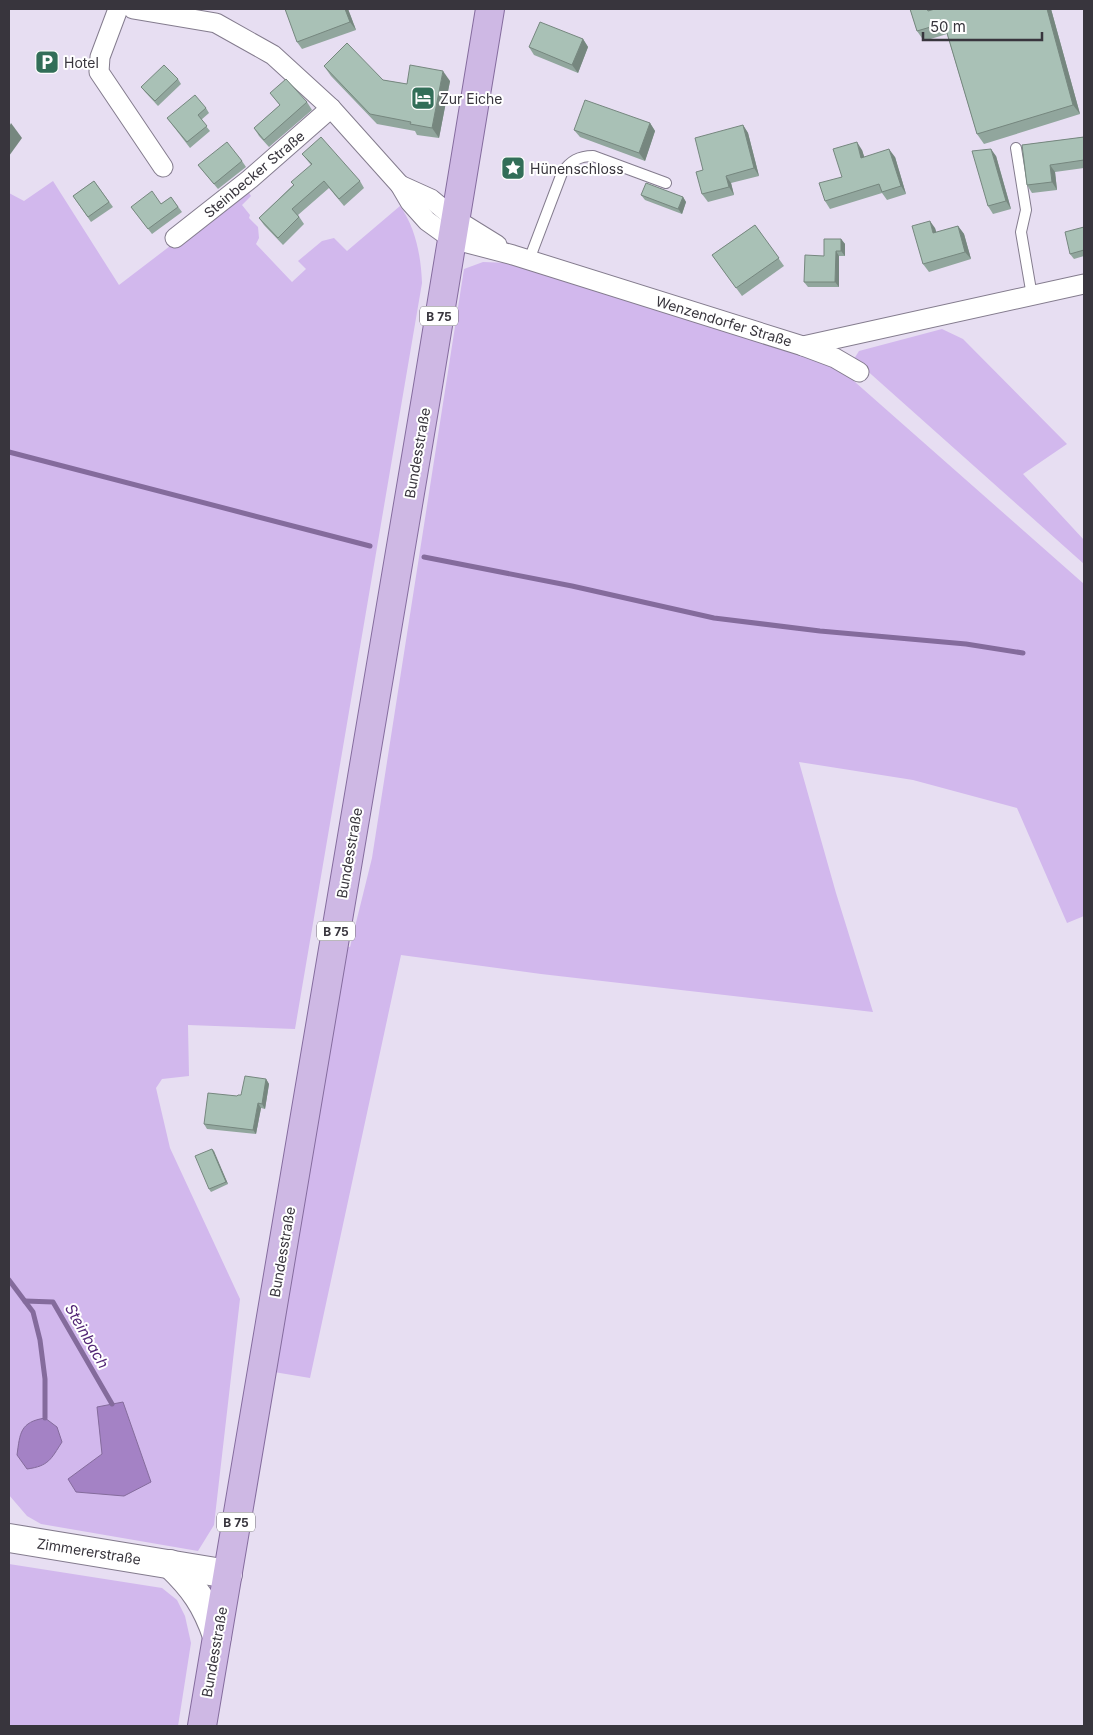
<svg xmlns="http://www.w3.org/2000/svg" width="1093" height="1735" viewBox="0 0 1093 1735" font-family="Inter,sans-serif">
<rect width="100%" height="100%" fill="#e7def2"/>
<!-- green -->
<g fill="#d2b8ed" fill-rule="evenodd">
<path d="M53 181 119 285 246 188 251 196 242 205 250 215 249 218 258 227 259 238 256 244 292 282 306 269 298 261 322 241 334 238 347 251 400 206C416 228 421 257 422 283L295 1029 188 1025 189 1076 162 1079 156 1088 170 1148 240 1299 214 1525 198 1551 41 1524 27 1516 9 1495V193L24 201ZM123 1402 151 1482 69 1479 102 1454Z"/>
<path d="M483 262 512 263 838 367 1084 584V916L1067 923 1017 808 913 780 799 762 836 893 873 1012 541 974 401 955 310 1378 262 1370 334 945 350 947 372 858 464 269Z"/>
<path d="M942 329 963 339 1067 444 1023 474 1084 540V564L854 359 859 351Z"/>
<path d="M9 1564 162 1588 177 1600 185 1616 191 1643 178 1726H9Z"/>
</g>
<!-- water -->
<g fill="#a482c5" stroke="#846b9c">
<path d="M123 1402 151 1482 124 1496 76 1492 68 1479 102 1454 97 1407Z"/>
<path d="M45 1418 57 1427 62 1442C51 1459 49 1466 27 1469L17 1455C20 1433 20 1422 45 1418Z"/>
</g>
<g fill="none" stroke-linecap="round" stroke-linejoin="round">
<!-- stream -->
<g stroke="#846b9c" stroke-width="5">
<path d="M9 452 370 546"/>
<path d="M424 557 572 586 714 618 820 631 966 644 1023 653"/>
<path d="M9 1280 33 1312 40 1340 45 1379V1418"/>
<path d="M25 1301 53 1302 112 1404"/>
</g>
<!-- lane casing -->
<g stroke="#847c8e" stroke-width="12">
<g id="lane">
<path d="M1016 148 1026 210 1021 232 1032 296"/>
<path d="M529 260 562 173C570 161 579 156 593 156L666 183"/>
</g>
</g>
<!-- street casing -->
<g stroke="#847c8e" stroke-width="21">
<g id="street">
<path d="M118 9 100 57 99 72 163 167"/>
<path d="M133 9 216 23 273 55 331 108 400 185 410 202 427 221 452 239 513 255 803 346 835 358 859 372"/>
<path d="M400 185 431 199 455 219 497 245"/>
<path d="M175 238 250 179 331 108"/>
<path d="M803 346 1084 284"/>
</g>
</g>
<!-- secondary casing -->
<g stroke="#847c8e" stroke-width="30">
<g id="secondary">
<path d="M9 1538 228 1574"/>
<path d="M170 1564C194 1587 206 1604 217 1636"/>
</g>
</g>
<!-- primary casing -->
<g stroke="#856c9e" stroke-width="30">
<path id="primary" d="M202 1726 427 392 490 9"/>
</g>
<!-- lane -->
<use href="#lane" stroke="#fff" stroke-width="10"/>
<!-- street -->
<use href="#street" stroke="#fff" stroke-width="19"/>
<!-- secondary -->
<use href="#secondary" stroke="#fff" stroke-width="28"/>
<!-- primary -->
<use href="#primary" stroke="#ceb8e4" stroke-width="28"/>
</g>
<!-- wall -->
<g fill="#91a69d">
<path d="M348 9 356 30 302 49 297 42Z"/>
<path d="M910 9H931V10L1051 9 1080 114 984 144 977 134 947 34 924 41 917 31Z"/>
<path d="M583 39 588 47 578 73 534 55 529 47Z"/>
<path d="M324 66 383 80 407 84 450 81 439 138 417 135 415 131 377 124 331 76Z"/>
<path d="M178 79 181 84 158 106 145 92 141 87Z"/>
<path d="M270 93 307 102 312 110 269 147 259 136 254 128 280 105Z"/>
<path d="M206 108 209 113 201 120 210 131 190 148 167 118Z"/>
<path d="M650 123 655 131 645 161 580 137 574 130Z"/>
<path d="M743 125 748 133 759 176 731 183 734 195 708 202 702 194 703 170Z"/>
<path d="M1084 137V168L1055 172 1057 190 1032 193 1027 185 1022 145Z"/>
<path d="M862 150 864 157H895L906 194 887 200 882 193 830 209 825 201Z"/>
<path d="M302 154 360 181 364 188 344 206 329 188 298 215 304 224 283 245 264 225 259 218 293 185 311 165Z"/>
<path d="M996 156 1011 209 993 214 988 206Z"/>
<path d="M242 161 246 167 218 189 198 165Z"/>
<path d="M94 181 113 207 91 222 73 196Z"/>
<path d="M641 195 683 197 686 202 682 214 645 200Z"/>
<path d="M171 197 182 212 152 234 131 207 161 204Z"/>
<path d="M755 225 784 266 742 296 712 255Z"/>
<path d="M958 226 964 234 971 259 929 272 923 264 935 228 936 233Z"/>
<path d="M1084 227V256L1074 259 1070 254Z"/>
<path d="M841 239 845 244V256H839V287H808L804 282 824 256Z"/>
<path d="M266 1079 269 1084 265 1109 261 1108 256 1134 207 1129 204 1124 241 1095Z"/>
<path d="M212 1149 228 1184 211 1192 209 1189Z"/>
</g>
<!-- shaded-wall -->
<g fill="#76877f">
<path d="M345 9H348L356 30 350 22Z"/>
<path d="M1047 9H1051L1080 114 1073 105Z"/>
<path d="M583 39 588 47 578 73 572 65Z"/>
<path d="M443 71 450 81 439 138 432 128Z"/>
<path d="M11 123 22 138 9 156V127Z"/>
<path d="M650 123 655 131 645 161 639 153Z"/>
<path d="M743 125 748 133 759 176 754 168Z"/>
<path d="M857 142 862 150 867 165 861 158Z"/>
<path d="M889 149 895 157 906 194 901 186Z"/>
<path d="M991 149 996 156 1011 209 1006 201Z"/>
<path d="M1050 165 1055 172 1057 190 1052 182Z"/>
<path d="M726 176 731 183 734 195 729 187Z"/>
<path d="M683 197 686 202 682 214 678 209Z"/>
<path d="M930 221 935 228 939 241 933 233Z"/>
<path d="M958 226 964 234 971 259 965 252Z"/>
<path d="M841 239 845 244V256L841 251Z"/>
<path d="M836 251 839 256V287L835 282Z"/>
<path d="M266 1079 269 1084 265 1109 262 1104Z"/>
<path d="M258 1103 261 1108 256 1134 253 1130Z"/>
<path d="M212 1149 214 1151 228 1184 226 1182Z"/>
</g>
<!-- building -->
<g fill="#a9c1b6" stroke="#76877f">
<path d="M285 9H345L350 22 297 42Z"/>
<path d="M910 9H927L928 11 935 9H1047L1073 105 977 134 944 23 917 31Z"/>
<path d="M540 22 583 39 572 65 529 47Z"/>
<path d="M347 43 383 80 407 84 410 65 443 71 432 128 410 124 411 122 370 114 324 66Z"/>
<path d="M164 65 178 79 155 101 141 87Z"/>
<path d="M286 79 307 102 264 140 254 128 280 105 270 93Z"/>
<path d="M195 95 206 108 198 115 207 126 187 142 167 118Z"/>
<path d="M585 100 650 123 639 153 574 130Z"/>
<path d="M743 125 754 168 726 176 729 187 702 194 696 172 703 170 695 138Z"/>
<path d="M321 137 360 181 339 199 324 181 292 209 299 217 278 238 259 218 294 185 291 182 312 164 302 154Z"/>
<path d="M1084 137V160L1050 165 1052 182 1027 185 1022 145Z"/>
<path d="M227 142 242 161 214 184 198 165Z"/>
<path d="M857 142 861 158 889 149 901 186 882 192 879 184 825 201 819 183 842 177 833 149Z"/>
<path d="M991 149 1006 201 988 206 972 151Z"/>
<path d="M94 181 109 202 88 217 73 196Z"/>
<path d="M646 183 683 197 678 209 641 195Z"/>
<path d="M152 191 161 204 171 197 178 207 148 229 131 207Z"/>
<path d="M930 221 933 233 958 226 965 252 923 264 912 226Z"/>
<path d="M755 225 779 258 736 288 712 255Z"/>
<path d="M1084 227V250L1070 254 1065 232Z"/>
<path d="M824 239H841V251H836L835 282H804L805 255 824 256Z"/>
<path d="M245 1076 266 1079 262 1104 258 1103 253 1130 204 1124 208 1093 237 1096 238 1095H241Z"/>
<path d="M212 1149 226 1182 209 1189 195 1156Z"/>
</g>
<!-- icons -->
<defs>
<g id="parking-square" transform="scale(1.25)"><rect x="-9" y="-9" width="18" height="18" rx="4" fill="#326e58" stroke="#fff"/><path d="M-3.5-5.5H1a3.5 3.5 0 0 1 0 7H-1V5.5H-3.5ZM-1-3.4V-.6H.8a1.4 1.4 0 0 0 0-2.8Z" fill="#fff"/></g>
<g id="hotel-square" transform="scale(1.25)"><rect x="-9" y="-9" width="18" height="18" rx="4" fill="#326e58" stroke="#fff"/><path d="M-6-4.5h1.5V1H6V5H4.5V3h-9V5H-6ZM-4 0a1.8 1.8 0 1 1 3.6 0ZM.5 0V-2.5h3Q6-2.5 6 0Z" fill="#fff"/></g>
<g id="sight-square" transform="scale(1.25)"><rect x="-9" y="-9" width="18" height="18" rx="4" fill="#326e58" stroke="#fff"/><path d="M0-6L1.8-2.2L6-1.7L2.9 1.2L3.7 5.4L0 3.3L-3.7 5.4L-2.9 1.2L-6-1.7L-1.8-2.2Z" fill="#fff"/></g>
</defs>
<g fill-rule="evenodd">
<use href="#parking-square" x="47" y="62"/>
<use href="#hotel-square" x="423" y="98"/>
<use href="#sight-square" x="513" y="168"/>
</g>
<g text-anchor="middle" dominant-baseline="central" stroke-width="4" stroke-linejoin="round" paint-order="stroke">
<!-- shield labels -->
<g fill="#fff" stroke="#747277" stroke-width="1">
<rect x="420" y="306.5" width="38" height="19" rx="4"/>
<rect x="317" y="921.5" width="38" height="19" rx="4"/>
<rect x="217" y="1512.5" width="38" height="19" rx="4"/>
</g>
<g font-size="12" font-weight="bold" fill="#38353d">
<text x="439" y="316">B 75</text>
<text x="336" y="931">B 75</text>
<text x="236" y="1522">B 75</text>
</g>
<!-- poi labels -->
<g font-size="14" fill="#38353d" stroke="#fff" text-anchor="start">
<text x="64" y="62">Hotel</text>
<text x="440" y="98">Zur Eiche</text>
<text x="530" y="168">Hünenschloss</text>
</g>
<!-- street labels -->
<g font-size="14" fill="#38353d" stroke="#fff">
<text transform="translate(254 174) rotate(-40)">Steinbecker Straße</text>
<text transform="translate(724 321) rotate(17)">Wenzendorfer Straße</text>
<text transform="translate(417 453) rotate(-80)">Bundesstraße</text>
<text transform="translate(349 853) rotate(-80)">Bundesstraße</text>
<text transform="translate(282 1252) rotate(-80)">Bundesstraße</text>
<text transform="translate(89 1551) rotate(9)">Zimmererstraße</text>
<text transform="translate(214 1652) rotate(-80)">Bundesstraße</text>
</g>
<!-- water labels -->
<g font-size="15" font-style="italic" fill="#522575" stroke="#fff">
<text transform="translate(87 1336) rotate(60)">Steinbach</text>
</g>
</g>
<!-- border -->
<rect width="1093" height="1735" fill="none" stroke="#38353d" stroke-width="20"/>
<!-- scale -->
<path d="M923 32v8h119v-8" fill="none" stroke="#38353d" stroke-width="2.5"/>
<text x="930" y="32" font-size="15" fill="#38353d" stroke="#ffffff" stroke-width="4" paint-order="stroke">50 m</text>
</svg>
